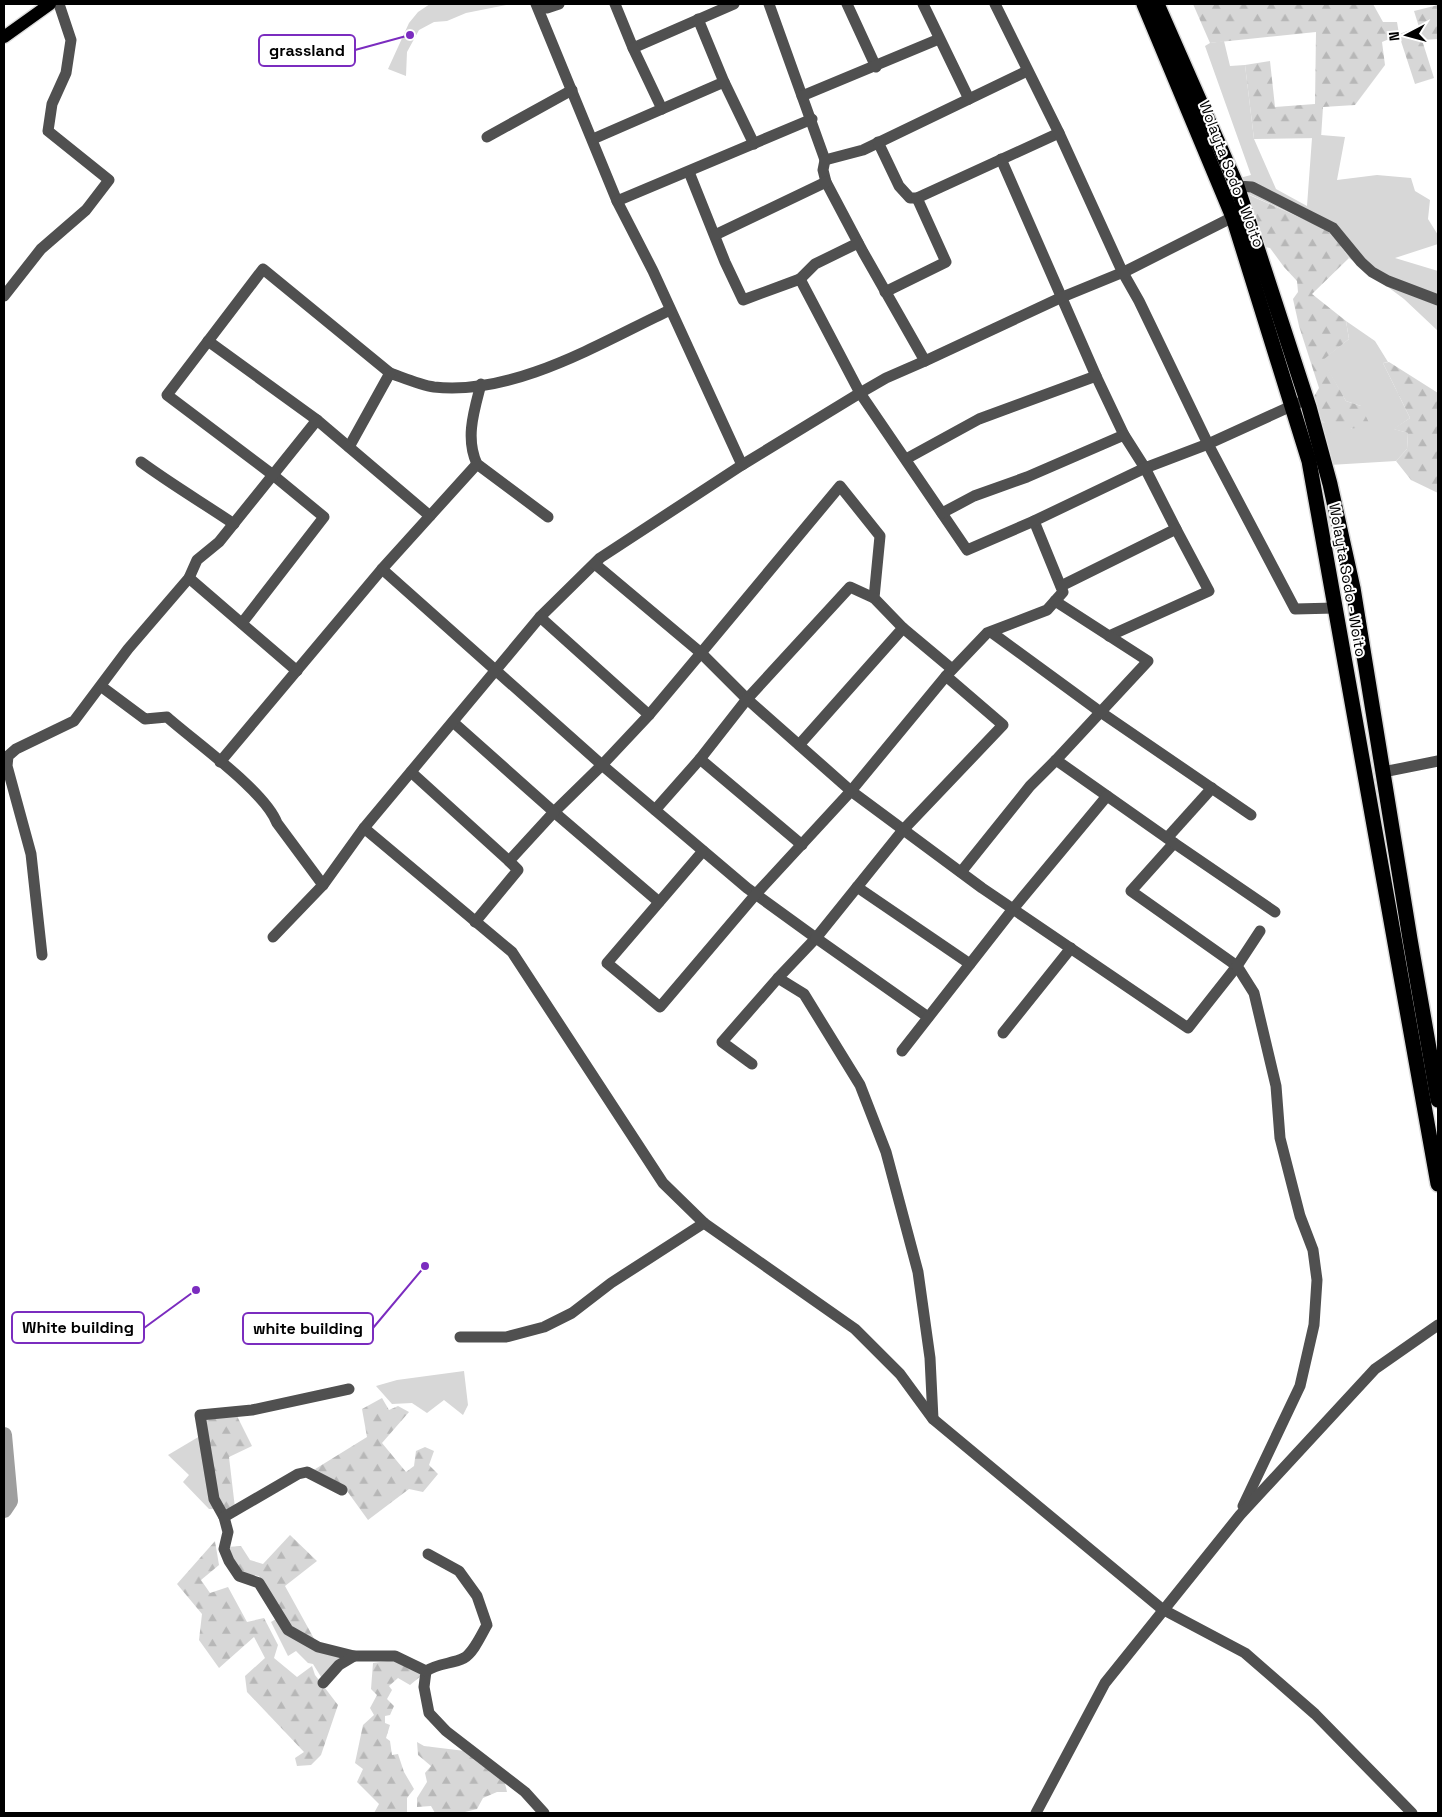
<svg xmlns="http://www.w3.org/2000/svg" width="1442" height="1817" viewBox="0 0 1442 1817" font-family="'Space Grotesk',sans-serif">
<defs>
<pattern id="forest-firs" width="22" height="20" patternUnits="userSpaceOnUse" patternTransform="scale(1.25)"><rect width="22" height="20" fill="#d7d7d7"/><path d="M5 1l3.5 6h-7zM16 11l3.5 6h-7z" fill="#b7b7b7"/></pattern>
</defs>
<rect width="100%" height="100%" fill="#fff"/>
<!-- grass -->
<g fill="#d7d7d7">
<path d="M430 4H511L466 13 447 21 434 22 419 30 407 52 406 76 388 69 409 23 418 12Z"/>
<path d="M1224 41 1230 66 1245 65 1254 139 1276 189 1307 206 1312 138H1320L1321 135 1345 137 1337 180 1377 175 1411 178 1415 191 1430 200 1428 219 1438 235V244L1395 258 1438 271V331L1404 299 1349 258 1338 241 1324 228 1241 191 1228 195 1224 182 1251 175 1205 46 1210 43Z"/>
<path d="M1346 321 1375 341 1388 362 1383 363 1410 418 1394 429 1408 433 1407 449 1396 461 1313 466 1302 417 1351 429 1359 426 1361 406 1346 401 1322 360 1349 339Z"/>
<path d="M464 1371 468 1405 463 1415 444 1400 427 1413 412 1403 392 1404 376 1386 397 1380Z"/>
<path d="M200 1436 215 1509H209L183 1482 189 1475 168 1455Z"/>
<path d="M276 1619 348 1657 323 1680 313 1664 308 1663 296 1651 288 1656 271 1622Z"/>
</g>
<!-- forest -->
<g fill="url(#forest-firs)">
<path d="M1193 4H1373L1383 22H1397L1399 34 1419 27 1414 11 1438 5V39L1422 40 1434 78 1415 84 1399 35 1382 42 1385 65 1355 105 1323 107 1321 138 1254 139 1245 65 1270 61 1275 107 1315 104 1316 32 1210 43Z"/>
<path d="M1240 191 1324 228 1338 241 1349 258 1312 294 1346 321 1349 339 1323 360 1346 401 1361 406 1370 425 1331 433 1324 422 1302 417 1319 388 1299 326 1293 299 1298 292 1297 281 1284 267 1270 248 1260 246 1228 195Z"/>
<path d="M1389 362 1438 393V493L1411 480 1396 461 1407 449 1408 433 1393 429 1410 418 1383 363Z"/>
<path d="M382 1398 389 1410 398 1406 409 1412 382 1443 406 1472 414 1466 416 1451 425 1447 434 1451 429 1465 438 1474 423 1492 409 1489 368 1520 342 1484 312 1471 367 1437 362 1409Z"/>
<path d="M236 1414 252 1446 229 1457 235 1508 225 1514 215 1500 202 1418Z"/>
<path d="M290 1535 317 1561 285 1586 317 1644 288 1627 259 1576 240 1573 227 1547 241 1546 250 1560 263 1564Z"/>
<path d="M215 1541 219 1565 201 1580 210 1593 228 1587 247 1622 264 1618 278 1645 274 1658 297 1677 312 1666 315 1675 338 1705 321 1755 311 1765 297 1766 295 1758 304 1752 247 1692 245 1676 265 1658 254 1637 219 1668 199 1640 202 1614 177 1584Z"/>
<path d="M395 1660 419 1668 421 1676 410 1685 398 1678 389 1686 392 1690 387 1699 394 1706 390 1715 385 1716V1723L390 1725 386 1738 390 1741 392 1755 398 1754 404 1772 414 1789 407 1798V1813H374L379 1804 357 1782 363 1769 355 1763 363 1725 374 1715 370 1708 377 1695 371 1689 373 1663Z"/>
<path d="M417 1742 424 1746 465 1751 504 1779 507 1792H497L483 1798 477 1809 461 1813H435L431 1806 417 1807V1798L427 1782 425 1773 431 1766 418 1755Z"/>
</g>
<g fill="none" stroke-linecap="round" stroke-linejoin="round">
<!-- river -->
<path stroke="#9e9e9e" stroke-width="16" d="M4 1435 10 1501 4 1510"/>
<!-- major casing -->
<g stroke="#dbdbdb" stroke-width="15">
<path id="major" d="M4 37 50 4"/>
</g>
<!-- highway casing -->
<g stroke="#dbdbdb" stroke-width="18">
<g id="highway">
<path d="M1144 4 1233 217 1309 461 1438 1184"/>
<path d="M1157 4 1237 186 1309 407 1330 484 1353 588 1410 939 1438 1100"/>
</g>
</g>
<!-- minor -->
<g stroke="#505050" stroke-width="11">
<path d="M536 4 617 201 653 271 742 465 600 558 540 617"/>
<path d="M545 4 547 8 559 4"/>
<path d="M615 4 633 48 734 4"/>
<path d="M769 4 825 160 863 150 1027 71"/>
<path d="M847 4 876 67"/>
<path d="M923 4 969 99"/>
<path d="M698 19 724 82 754 144"/>
<path d="M633 48 662 109"/>
<path d="M802 96 939 39"/>
<path d="M487 137 572 90"/>
<path d="M593 139 724 82"/>
<path d="M878 142 899 186 910 198H917L1059 133"/>
<path d="M1001 159 1096 376"/>
<path d="M825 160 823 170 826 182 863 252 925 361 1060 298 1126 271 1233 217"/>
<path d="M689 172 725 262 743 300 800 279 860 393 886 378 925 361"/>
<path d="M1237 186 1252 187 1333 228 1361 262 1372 272 1388 281 1438 300"/>
<path d="M617 201 812 119"/>
<path d="M715 235 826 182"/>
<path d="M800 279 815 264 858 243"/>
<path d="M885 292 946 262 917 198"/>
<path d="M4 296 41 249 86 210 109 180 48 131 52 104 66 73 71 40 59 4"/>
<path d="M208 341 317 420"/>
<path d="M481 384C474 411 465 438 477 464L548 517"/>
<path d="M1298 403 1208 444 1295 609 1335 608"/>
<path d="M349 447 390 373C404 378 420 385 434 387 514 396 600 343 670 310"/>
<path d="M906 459 979 419 1096 376 1124 435"/>
<path d="M141 462C171 484 203 503 234 524"/>
<path d="M742 465 860 393 967 550 1034 521 1063 592 1047 610 987 633 946 676"/>
<path d="M942 513 974 496 1027 477 1124 435 1145 468 1208 444 1139 301 1122 271 1059 133 995 4"/>
<path d="M1034 521 1145 468 1176 529"/>
<path d="M595 564 701 653 840 486 880 536 874 598 903 628 799 745"/>
<path d="M382 569 602 765 554 812 659 902"/>
<path d="M189 578 297 671"/>
<path d="M1061 586 1176 529 1209 591 1109 636"/>
<path d="M242 623 324 517 273 475 167 395 263 269 390 373"/>
<path d="M903 628 952 669"/>
<path d="M991 632 1099 711 1251 815"/>
<path d="M102 687 145 719 167 717C195 742 265 791 277 823L323 885"/>
<path d="M649 715 701 653 747 699 851 791 982 888 1188 1028 1237 966 1131 891 1174 843 1056 760 1148 661 1055 601"/>
<path d="M453 722 554 812 509 861 518 870 475 922"/>
<path d="M700 759 747 699 850 587 874 598"/>
<path d="M220 762 382 569 477 464"/>
<path d="M411 772 509 861"/>
<path d="M1383 772 1438 761"/>
<path d="M655 810 700 759 802 845"/>
<path d="M364 828 540 617 649 715 602 765 747 888 816 938 778 978 804 994 860 1085 886 1152 918 1272 930 1358 933 1419"/>
<path d="M1167 838 1212 788"/>
<path d="M1174 843 1275 912"/>
<path d="M703 851 607 963 660 1007 756 894 851 791 946 676 1003 725 903 830 816 938 928 1017"/>
<path d="M961 872 1030 786 1056 760"/>
<path d="M857 887 970 964"/>
<path d="M273 937 323 885 364 828 512 952 663 1183 704 1223 855 1329 900 1374 933 1419 1162 1609 1245 1653 1315 1714 1412 1813"/>
<path d="M42 955 31 854 7 766 8 756 16 749 74 721 128 649 189 578 197 560 219 542 317 420 430 516"/>
<path d="M1003 1033 1071 948"/>
<path d="M902 1051 1013 909 1107 796"/>
<path d="M752 1064 722 1042 778 978"/>
<path d="M460 1337H506L544 1327 572 1313 611 1283 704 1223"/>
<path d="M349 1389 252 1410 200 1415 214 1499 224 1517 228 1532 224 1549 229 1561 239 1576 259 1583 288 1630 318 1647 354 1656H395L426 1671 424 1687 429 1713 446 1731 525 1792 544 1813"/>
<path d="M1243 1506 1300 1386 1314 1325 1317 1280 1313 1250 1300 1216 1280 1138 1276 1086 1254 993 1237 966 1260 931"/>
<path d="M224 1517 298 1474 307 1472 342 1490"/>
<path d="M426 1671C439 1663 452 1664 464 1658 474 1652 481 1635 487 1625L477 1596 459 1571 428 1554"/>
<path d="M323 1683 339 1665 354 1656"/>
<path d="M1036 1813 1105 1683 1240 1515 1375 1369 1438 1325"/>
</g>
<!-- major -->
<use href="#major" stroke="#000" stroke-width="12"/>
<!-- highway -->
<use href="#highway" stroke="#000" stroke-width="15"/>
</g>
<g text-anchor="middle" dominant-baseline="central" stroke-width="4" stroke-linejoin="round" paint-order="stroke">
<!-- street labels -->
<g font-size="15" fill="#000" stroke="#fff">
<text transform="translate(1232 174) rotate(69)">Wolayta Sodo - Woito</text>
<text transform="translate(1348 580) rotate(80)">Wolayta Sodo - Woito</text>
</g>
</g>
<!-- callouts -->
<path fill="none" stroke="#7b2cbf" stroke-width="2" d="M410 35L355 50M196 1290L144 1328M425 1266L373 1328"/>
<g fill="#7b2cbf" stroke="#fff" stroke-width="2">
<circle cx="410" cy="35" r="5"/>
<circle cx="196" cy="1290" r="5"/>
<circle cx="425" cy="1266" r="5"/>
</g>
<g fill="#fff" stroke="#7b2cbf" stroke-width="2">
<rect x="259" y="35" width="96" height="31" rx="5"/>
<rect x="12" y="1312" width="132" height="31" rx="5"/>
<rect x="243" y="1313" width="130" height="31" rx="5"/>
</g>
<g font-size="16" text-anchor="middle" font-weight="bold" fill="#000">
<text x="307" y="56">grassland</text>
<text x="78" y="1333">White building</text>
<text x="308" y="1334">white building</text>
</g>
<!-- border -->
<rect width="1442" height="1817" fill="none" stroke="#000000" stroke-width="10"/>
<!-- north arrow -->
<g transform="translate(1407 35) rotate(264)" stroke="#ffffff" stroke-width="4" paint-order="stroke">
<path d="M0-4L9 19L0 12L-9 19Z" fill="#000000"/>
<text y="-8" font-size="14" font-weight="bold" text-anchor="middle" fill="#000000">N</text>
</g>
</svg>
